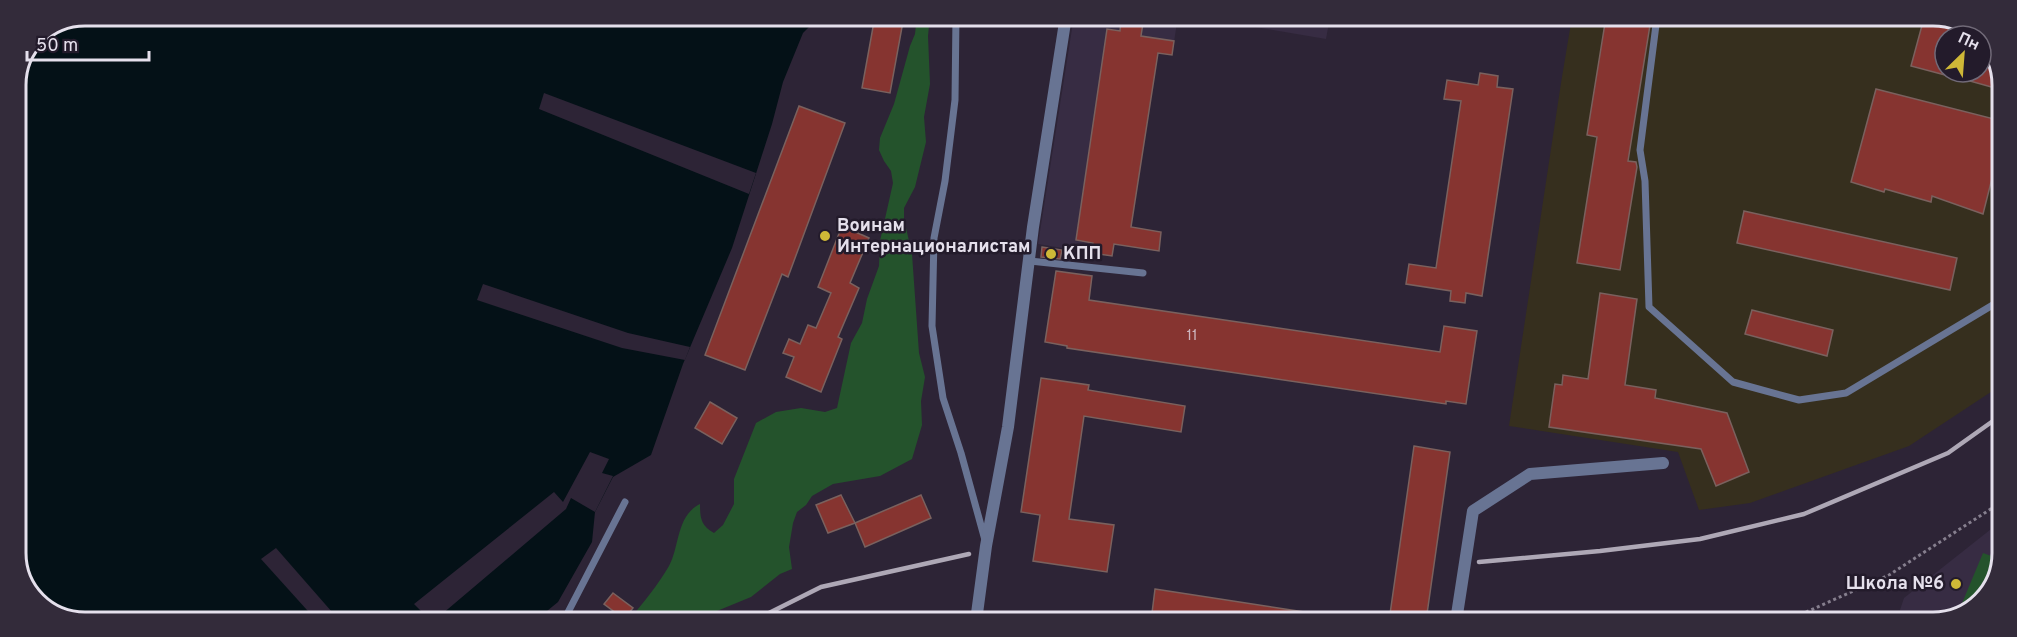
<svg xmlns="http://www.w3.org/2000/svg" width="2017" height="637" viewBox="0 0 2017 637" font-family="Overpass,sans-serif">
<rect width="100%" height="100%" fill="#2d2436"/>
<!-- industrial -->
<path fill="#362f1e" d="M1572 17H1951L1981 36H1945V72H1981V36L1985 39 2002 79 2000 386 1909 446 1750 503 1699 510 1678 452 1509 426 1561 83Z"/>
<!-- built -->
<g fill="#372c43">
<path d="M1074 16H1178L1172 55 1157 53 1131 227 1161 232 1159 251 1114 245 1112 256 1038 244Z"/>
<path d="M1190 16 1330 17 1326 39Z"/>
<path d="M2000 522V571L1975 608 1933 622H1896L1904 598Z"/>
</g>
<!-- green -->
<g fill="#24532c">
<path d="M917 16H930L928 36 930 84 924 117 926 142 915 187 904 208V219L912 254 919 353 925 377 921 401 922 425 912 459 880 476 833 484 812 496 806 505 797 512 793 523 789 547 792 569 780 574 751 597 695 620H629C643 603 658 585 669 566 680 546 676 516 700 504 700 518 701 526 714 533L723 525 734 504V479L756 423 776 412 801 408 825 412 837 408 851 343 862 323 867 299 879 266 880 241 893 183 891 171 884 161 879 150 880 138 894 104 910 46 915 34Z"/>
<path d="M1983 553 2000 559V571L1975 608 1966 611 1960 608Z"/>
</g>
<!-- water -->
<path fill="#041117" d="M84 15 820 16 803 33 783 82 772 124 732 248 683 364 651 455 613 477 595 512 592 542 558 602 536 620H66L29 595 15 558V84L35 35Z"/>
<!-- pier -->
<g fill="#2d2436">
<path d="M544 93 756 173 749 194 539 109Z"/>
<path d="M483 284 628 333 690 347 685 360 622 348 477 300Z"/>
<path d="M590 452 609 459 602 473 613 476 595 512 571 498 566 509 435 620H430L414 604 554 492 563 502Z"/>
<path d="M276 548 339 620H316L261 559Z"/>
</g>
<!-- building -->
<g fill="#863430" stroke="#7a615e" stroke-width="1.5">
<path d="M875 16H904L890 93 862 88Z"/>
<path d="M1606 17 1651 19 1628 161 1636 162 1637 167 1620 270 1577 263 1597 137 1587 135Z"/>
<path d="M1924 18 1976 33 1975 36H1945V75L1911 66Z"/>
<path d="M1121 19 1143 23 1141 36 1174 41 1172 55 1158 53 1131 227 1161 232 1159 251 1114 244 1112 256 1092 253 1093 243 1076 240 1107 29 1120 31Z"/>
<path d="M1981 36 1985 39 2002 79V90L1952 76V72H1981Z"/>
<path d="M1480 73 1498 76 1497 87 1513 89 1482 296 1466 293 1465 303 1450 301 1451 291 1406 284 1409 264 1436 268 1461 101 1444 99 1447 80 1478 85Z"/>
<path d="M1876 89 2002 121V139L1983 214 1932 196 1931 202 1885 189 1884 192 1851 182Z"/>
<path d="M799 106 845 123 788 277 782 274 745 370 705 355Z"/>
<path d="M1744 211 1957 258 1950 290 1737 243Z"/>
<path d="M842 226 869 238 850 283 859 288 838 337 842 339 821 392 786 377 794 357 783 353 789 339 800 344 808 325 816 328 831 293 818 287Z"/>
<path d="M1042 247 1062 250 1060 259 1041 257Z"/>
<path d="M1056 271 1092 276 1089 300 1440 352 1444 326 1477 331 1466 404 1446 401V404L1067 348V346L1045 342Z"/>
<path d="M1600 293 1637 299 1625 385 1656 390 1655 398 1727 413 1749 472 1716 486 1701 449 1549 427 1555 384 1562 385 1563 375 1588 379Z"/>
<path d="M1752 310 1833 330 1827 356 1745 334Z"/>
<path d="M1041 378 1089 385 1088 390 1185 406 1181 432 1084 416 1069 519 1114 525 1107 572 1033 561 1040 515 1021 512Z"/>
<path d="M710 402 737 418 722 444 695 428Z"/>
<path d="M1414 446 1450 452 1426 621H1389Z"/>
<path d="M841 495 855 523 828 533 816 505Z"/>
<path d="M921 495 931 518 865 547 855 523Z"/>
<path d="M1155 589 1317 614V621H1151Z"/>
<path d="M613 593 633 608 624 619 604 604Z"/>
</g>
<g fill="none" stroke-linecap="round" stroke-linejoin="round">
<!-- path -->
<path stroke="#867f8e" stroke-width="3" stroke-dasharray="3 3" stroke-linecap="butt" d="M1784 622 1889 575 2000 503"/>
<!-- lane -->
<g stroke="#687493" stroke-width="7">
<path d="M956 16 955 100 945 181 934 238 932 326 943 398 961 453 985 540"/>
<path d="M1657 17 1640 150 1645 181 1649 307 1733 382 1799 400 1846 393 2001 300"/>
<path d="M1030 261 1143 273"/>
<path d="M564 620 625 502"/>
</g>
<!-- street -->
<g stroke="#687493" stroke-width="12">
<path d="M976 621 986 546 1008 427 1033 227 1066 16"/>
<path d="M1456 621 1473 511 1530 474 1663 463"/>
</g>
<!-- rail -->
<g stroke="#aea8b6" stroke-width="4.5">
<path d="M1479 562 1600 551 1700 539 1804 514 1948 453 2000 416"/>
<path d="M755 620 821 587 969 554"/>
</g>
</g>
<!-- markers -->
<g fill="#cfb837" stroke="#231b2b" stroke-width="2">
<circle cx="825" cy="236" r="6"/>
<circle cx="1051" cy="254" r="6"/>
<circle cx="1956" cy="584" r="6"/>
</g>
<g text-anchor="middle" dominant-baseline="central" stroke-width="5" stroke-linejoin="round" paint-order="stroke">
<!-- number labels -->
<g font-size="15" fill="#cdb5bd">
<text x="1192" y="336">11</text>
</g>
<!-- poi labels -->
<g font-size="18" font-weight="bold" fill="#e5e0ec" stroke="#231b2b" text-anchor="start">
<text x="837" y="226">Воинам<tspan x="837" dy="21">Интернационалистам</tspan></text>
<text x="1063" y="254">КПП</text>
<text x="1944" y="584" text-anchor="end">Школа №6</text>
</g>
</g>
<!-- crop -->
<path d="M0 0H2017V637H0ZM85 26H1933A59 59 0 0 1 1992 85V553A59 59 0 0 1 1933 612H85A59 59 0 0 1 26 553V85A59 59 0 0 1 85 26Z" fill="#332b3a" fill-rule="evenodd"/>
<path fill="none" stroke="#e5e0ec" stroke-width="3" d="M85 26H1933A59 59 0 0 1 1992 85V553A59 59 0 0 1 1933 612H85A59 59 0 0 1 26 553V85A59 59 0 0 1 85 26Z"/>
<!-- north arrow -->
<g transform="translate(1963 54) rotate(25)"><circle r="28" fill="#231b2b" stroke="#716a78" stroke-width="1.5"/>
<path d="M0-4.5L10 22L0 15L-10 22Z" fill="#cfb837"/>
<text y="-9" font-size="16" font-weight="bold" text-anchor="middle" fill="#e5e0ec">Пн</text>
</g>
<!-- scale -->
<path d="M27 51v9h122v-9" fill="none" stroke="#e5e0ec" stroke-width="3"/>
<text x="36" y="51" font-size="18" fill="#e5e0ec" stroke="#231b2b" stroke-width="4.5" paint-order="stroke">50 m</text>
</svg>
